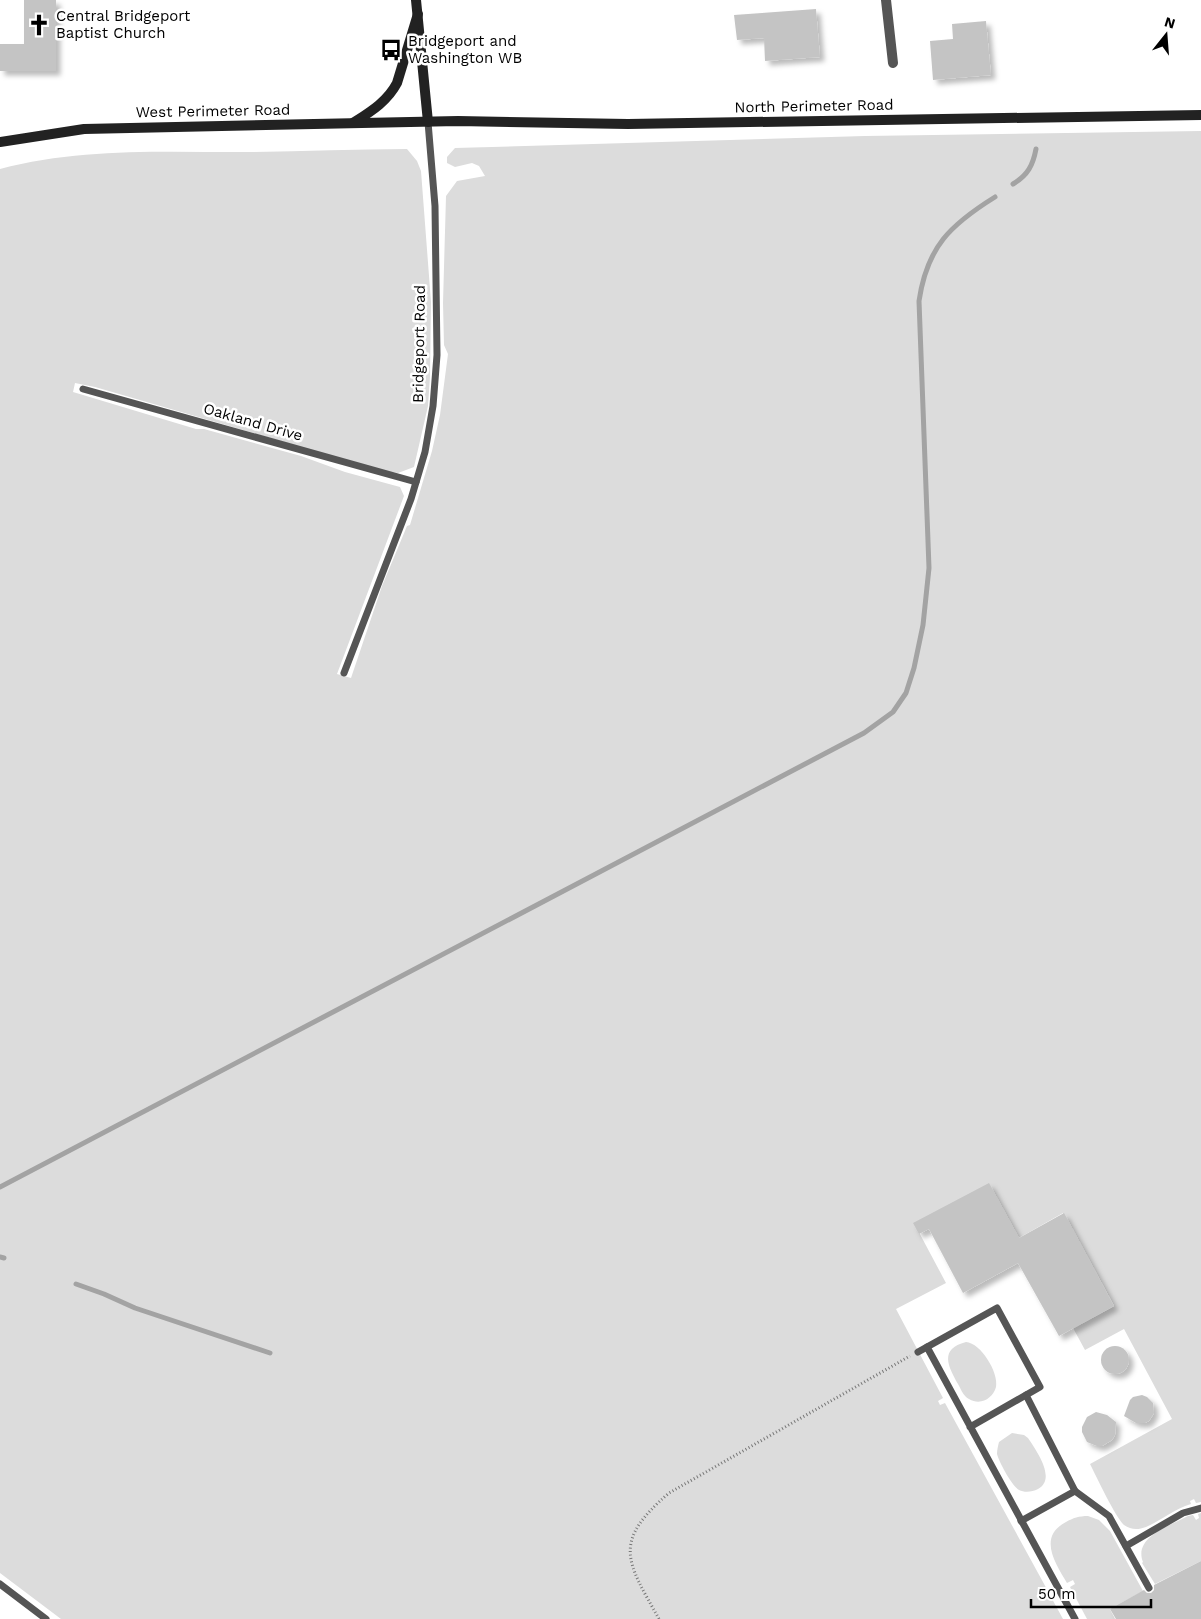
<svg xmlns="http://www.w3.org/2000/svg" width="1201" height="1619" viewBox="0 0 1201 1619" font-family="'Work Sans',sans-serif">
<defs>
<filter id="shadow"><feDropShadow dx="4.5" dy="4.5" stdDeviation="2.5" flood-color="#0004"/></filter>
</defs>
<rect width="100%" height="100%" fill="#fff"/>
<!-- green -->
<g fill="#dcdcdc">
<path d="M1201 131V1502L1196 1503 1194 1499 1190 1501 1191 1504C1174 1509 1162 1520 1146 1527 1138 1530 1131 1530 1124 1525 1116 1518 1096 1476 1090 1464L1172 1419 1124 1329 1085 1350 1073 1328 1114 1306 1063 1213 1019 1238 914 1223 946 1283 896 1309 943 1398 938 1401 940 1405 945 1403 1049 1593 1042 1596 1043 1600 1051 1597 1063 1619H61L0 1573V169C78 148 159 152 239 152 295 152 351 149 407 149L417 161 421 171 431 302 430 377 428 406 414 467 398 473 384 471 95 387 75 383 73 392 196 429H204L301 456 345 472 400 487 404 496 337 674 351 678 382 586 407 526 410 525 432 451 440 415 448 354 444 345 443 303 446 196 457 181 485 176 479 166 472 163 455 167 447 163V157L455 148 865 136Z"/>
<path d="M966 1342C981 1343 999 1373 996 1387 993 1398 981 1406 969 1399 963 1396 961 1389 958 1384 948 1366 939 1349 966 1342Z"/>
<path d="M1012 1433 1024 1435 1028 1438C1036 1450 1057 1479 1038 1489 1032 1492 1025 1493 1019 1490 1012 1486 999 1462 997 1454 997 1450 998 1446 999 1442Z"/>
<path d="M1201 1513V1561L1155 1584 1142 1563 1143 1562C1133 1537 1171 1525 1188 1516L1193 1515 1196 1520 1199 1518 1198 1514Z"/>
<path d="M1088 1516 1099 1520 1110 1531 1143 1591 1110 1609 1115 1619H1087L1070 1587 1075 1584 1073 1580 1067 1583C1056 1564 1037 1537 1066 1522 1073 1518 1079 1516 1088 1516Z"/>
</g>
<g fill="none" stroke-linecap="round" stroke-linejoin="round">
<!-- stream -->
<g stroke="#a3a3a3" stroke-width="5">
<path d="M1013 184C1028 175 1033 165 1036 149"/>
<path d="M0 1187 864 733 893 712 906 693 914 668 923 625 929 568 919 301C927 247 950 225 995 197"/>
<path d="M0 1257 4 1258"/>
<path d="M76 1284 104 1294 135 1308 270 1353"/>
</g>
</g>
<!-- building -->
<g fill="#c4c4c4" filter="url(#shadow)">
<path d="M24 0H56V71H0V44H24Z"/>
<path d="M816 9 820 57 765 61 764 38 737 40 734 15Z"/>
<path d="M986 21 991 75 933 80 930 41 953 39 952 24Z"/>
<path d="M989 1183 1019 1238 1064 1213 1114 1306 1059 1336 1018 1263 963 1293 929 1229 919 1234 913 1223Z"/>
<circle cx="1115" cy="1360" r="14"/>
<path d="M1142 1395 1147 1397 1153 1403 1154 1413 1149 1421 1145 1423H1136L1124 1416 1130 1400 1133 1397Z"/>
<path d="M1096 1412 1107 1415 1116 1422 1115 1435 1112 1440 1102 1446H1097L1087 1442 1082 1432V1427L1087 1417Z"/>
<path d="M1201 1561V1619H1116L1110 1609 1144 1590 1147 1593H1151L1154 1590V1585Z"/>
</g>
<g fill="none" stroke-linecap="round" stroke-linejoin="round">
<!-- path -->
<path stroke="#777" stroke-width="3" stroke-dasharray="1 2.5" stroke-linecap="butt" d="M659 1619C626 1560 612 1542 669 1493L910 1356"/>
<!-- lane -->
<g stroke="#555" stroke-width="7">
<path d="M83 389 416 482"/>
<path d="M344 673 411 499 425 452 433 406 437 355 435 206 428 122"/>
<path d="M918 1352 927 1347"/>
<path d="M1026 1395 1075 1491 1109 1516 1149 1588"/>
<path d="M970 1427 1040 1387 997 1308 927 1347 1075 1619"/>
<path d="M1021 1521 1075 1491"/>
<path d="M1126 1546 1183 1513 1201 1508"/>
<path d="M0 1584 46 1619"/>
</g>
<!-- street -->
<path stroke="#555" stroke-width="10" d="M886 0 893 63"/>
<!-- secondary -->
<g stroke="#222" stroke-width="10">
<path d="M416 0 428 122"/>
<path d="M353 123C370 112 387 102 397 83L418 14"/>
<path d="M0 142 84 129 458 121 628 124 1201 115"/>
</g>
</g>
<!-- icons -->
<defs>
<g id="church-bare" transform="scale(1.725)"><path d="M-1.2-6h2.4v3.5h3.3v2.4h-3.3V6h-2.4V-.1h-3.3v-2.4h3.3Z" fill="#000" stroke="#fff" stroke-width="2.5" paint-order="stroke"/></g>
<g id="bus-bare" transform="scale(1.725)"><path d="M-5-6H5V4H4V6H2V4H-2V6H-4V4H-5ZM-3.5-4V0h7V-4ZM-3.5 1.2v1.5H-2V1.2ZM2 1.2v1.5H3.5V1.2Z" fill="#000" stroke="#fff" stroke-width="2.5" paint-order="stroke"/></g>
</defs>
<g fill-rule="evenodd">
<use href="#church-bare" x="39" y="25"/>
<use href="#bus-bare" x="391" y="50"/>
</g>
<g text-anchor="middle" dominant-baseline="central" stroke-width="5" stroke-linejoin="round" paint-order="stroke">
<!-- poi labels -->
<g font-size="15" fill="#000" stroke="#fff" text-anchor="start">
<text x="56" y="16">Central Bridgeport<tspan x="56" dy="17">Baptist Church</tspan></text>
<text x="408" y="41">Bridgeport and<tspan x="408" dy="17">Washington WB</tspan></text>
</g>
<!-- street labels -->
<g font-size="15" fill="#000" stroke="#fff">
<text transform="translate(814 106) rotate(-1)">North Perimeter Road</text>
<text transform="translate(213 111) rotate(-1)">West Perimeter Road</text>
<text transform="translate(419 344) rotate(-89)">Bridgeport Road</text>
<text transform="translate(253 422) rotate(16)">Oakland Drive</text>
</g>
</g>
<!-- north arrow -->
<g transform="translate(1166 35) rotate(17)" stroke="#ffffff" stroke-width="4" paint-order="stroke">
<path d="M0-4L9 19L0 12L-9 19Z" fill="#000000"/>
<text y="-8" font-size="14" font-weight="bold" text-anchor="middle" fill="#000000">N</text>
</g>
<!-- scale -->
<path d="M1031 1599v8h120v-8" fill="none" stroke="#000000" stroke-width="2.5"/>
<text x="1038" y="1599" font-size="15" fill="#000000" stroke="#ffffff" stroke-width="4" paint-order="stroke">50 m</text>
</svg>
